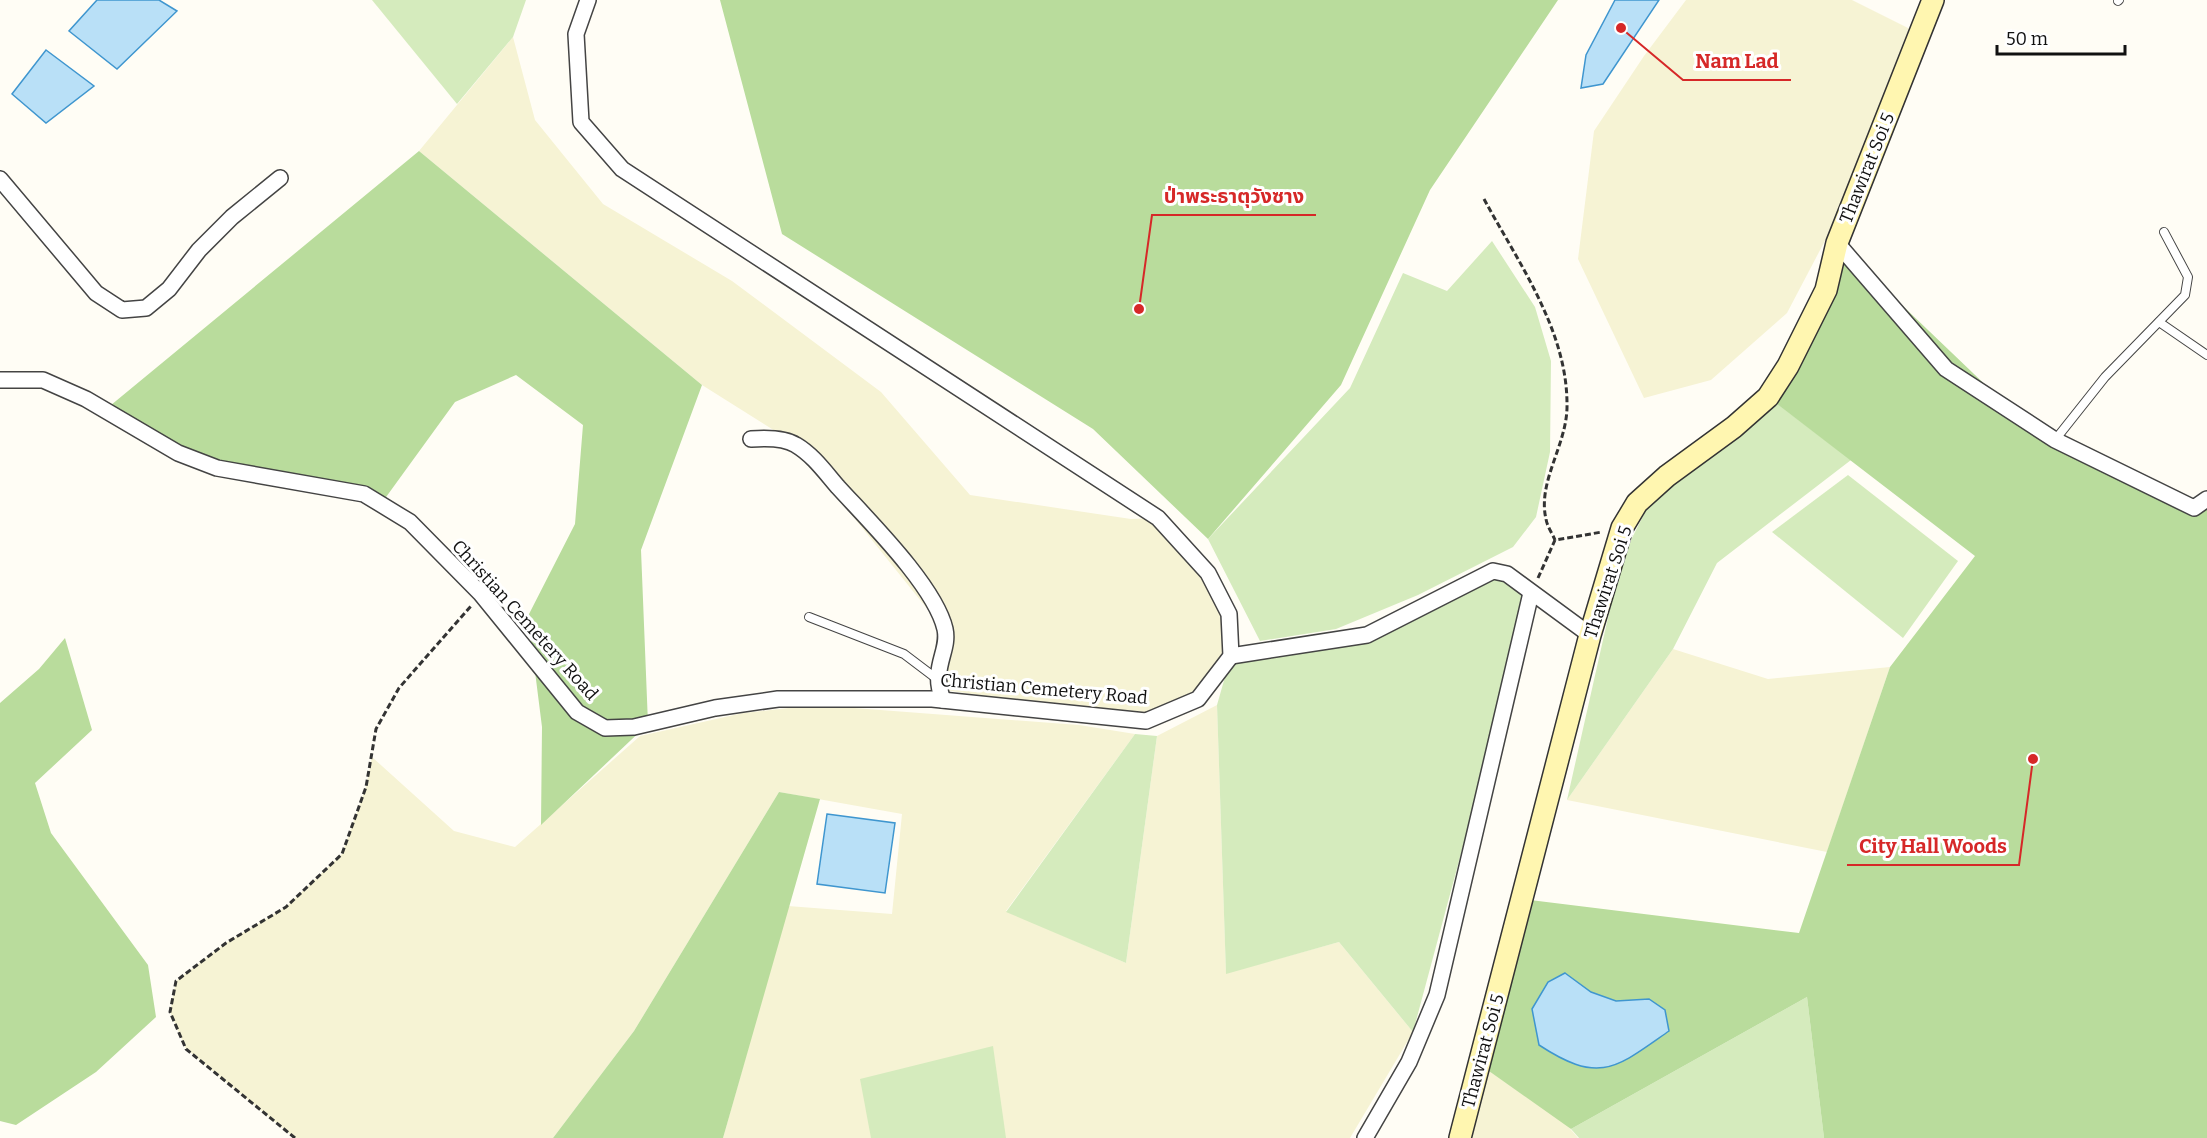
<svg xmlns="http://www.w3.org/2000/svg" width="2207" height="1138" viewBox="0 0 2207 1138" font-family="Bitter,'Noto Sans Thai',serif">
<rect width="100%" height="100%" fill="#fffdf5"/>
<!-- farmland -->
<g fill="#f6f3d4">
<path d="M1686 0H1852L1912 30 1829 233 1787 313 1711 380 1644 398 1578 259 1594 131 1644 56Z"/>
<path d="M513 37 535 120 603 204 732 281 881 392 970 495 1131 519 1158 518 1229 614 1231 656 1198 699 1146 721 939 689 945 631 794 443 702 385 419 151Z"/>
<path d="M1673 649 1768 679 1890 667 1827 852 1567 800Z"/>
<path d="M815 705 1079 725 1135 734 1006 911 1126 963 1157 736 1217 705 1226 973 1339 942 1413 1032 1350 1138H723L788 906 892 914 902 814 779 792 634 1031 553 1138H295L186 1049 170 1012 176 981 226 943 286 907 342 854 366 787 372 757 454 831 515 847 640 736 743 713Z"/>
<path d="M1479 1064 1566 1124 1578 1138H1460Z"/>
</g>
<!-- green -->
<g fill="#d5ebbd">
<path d="M372 0H526L513 37 457 104Z"/>
<path d="M1492 241 1535 307 1551 361 1550 452 1536 517 1513 547 1418 595 1336 629 1260 641 1208 539 1350 388 1403 273 1447 291Z"/>
<path d="M1776 403 1851 460 1717 563 1673 649 1567 800 1621 560 1650 502Z"/>
<path d="M1848 475 1958 561 1903 638 1772 532Z"/>
<path d="M1493 571 1531 593 1413 1032 1339 942 1226 974 1217 705 1231 656 1367 635Z"/>
<path d="M1135 734 1157 736 1126 963 1006 912Z"/>
<path d="M1807 997 1824 1138H1579L1571 1129Z"/>
<path d="M993 1046 1006 1138H871L860 1079Z"/>
</g>
<!-- forest -->
<g fill="#b9dc9c">
<path d="M720 0H1558L1430 190 1341 385 1208 539 1093 429 782 234Z"/>
<path d="M419 151 702 385 641 550 648 724 541 825 542 727 528 616 575 524 583 425 516 375 455 402 381 504 227 470 105 410Z"/>
<path d="M1837 243 2020 418 2207 509V1138H1824L1807 997 1571 1129 1479 1064 1522 899 1799 933 1890 667 1975 556 1768 397Z"/>
<path d="M65 638 92 730 35 783 51 833 148 965 156 1017 96 1072 16 1125 0 1121V703L39 669Z"/>
<path d="M779 792 820 799 723 1138H553L634 1031Z"/>
</g>
<!-- water -->
<g fill="#b9e0f7" stroke="#3f96cf" stroke-width="1.5">
<path d="M97 0H159L177 11 117 69 69 31Z"/>
<path d="M1615 0H1659L1603 84 1581 88 1586 55Z"/>
<path d="M46 50 94 86 46 123 12 94Z"/>
<path d="M827 814 895 823 885 893 817 884Z"/>
<path d="M1565 973 1591 992 1616 1001 1649 999 1665 1010 1669 1031C1616 1068 1600 1085 1539 1045L1532 1009 1548 982Z"/>
</g>
<g fill="none" stroke-linecap="round" stroke-linejoin="round">
<!-- lane casing -->
<g stroke="#444" stroke-width="10">
<g id="lane">
<path d="M2118 1 2119 0"/>
<path d="M2159 322 2207 355"/>
<path d="M2055 440 2105 377 2185 295 2188 277 2164 232"/>
<path d="M809 617 904 654 937 679"/>
</g>
</g>
<!-- street casing -->
<g stroke="#444" stroke-width="18">
<g id="street">
<path d="M0 179 96 293 122 310 146 308 169 289 199 250 232 217 280 178"/>
<path d="M1837 243 1946 369 2055 440 2194 508 2207 499"/>
<path d="M0 380H43L86 399 178 453 217 468 364 494 410 522 481 594 577 712 605 728 634 727 715 708 778 699H932L1146 721 1198 699 1231 656 1229 614 1208 573 1158 518 622 169 581 122 576 34 588 0"/>
<path d="M751 439C764 438 785 438 796 445 813 455 825 472 838 487 868 520 935 586 945 629 950 652 930 667 943 700"/>
<path d="M1231 656 1367 635 1493 571 1507 574 1590 635"/>
<path d="M1365 1138 1409 1062 1437 995 1531 593"/>
</g>
</g>
<!-- secondary casing -->
<g stroke="#333" stroke-width="24">
<path id="secondary" d="M1460 1138 1590 635 1622 528 1637 503 1667 476 1734 427 1768 397 1788 366 1826 290 1837 243 1933 0"/>
</g>
<!-- path -->
<g stroke="#333" stroke-width="3" stroke-dasharray="6 3" stroke-linecap="butt">
<path d="M1484 199C1518 262 1567 330 1567 404 1568 444 1537 481 1546 519 1547 526 1552 533 1555 540"/>
<path d="M1538 578 1555 540 1602 532"/>
<path d="M295 1138 186 1049 170 1012 176 981 226 943 286 907 342 854 366 787 376 729 399 688 471 606"/>
</g>
<!-- lane -->
<use href="#lane" stroke="#fff" stroke-width="8"/>
<!-- street -->
<use href="#street" stroke="#fff" stroke-width="15"/>
<!-- secondary -->
<use href="#secondary" stroke="#fff6b0" stroke-width="21"/>
</g>
<g text-anchor="middle" dominant-baseline="central" stroke-width="6" stroke-linejoin="round" paint-order="stroke">
<!-- street labels -->
<g font-size="18" fill="#111" stroke="#fff">
<text transform="translate(1867 168) rotate(-68)">Thawirat Soi 5</text>
<text transform="translate(1608 582) rotate(-72)">Thawirat Soi 5</text>
<text transform="translate(525 620) rotate(48)">Christian Cemetery Road</text>
<text transform="translate(1044 689) rotate(5)">Christian Cemetery Road</text>
<text transform="translate(1483 1051) rotate(-75)">Thawirat Soi 5</text>
</g>
</g>
<!-- callouts -->
<path fill="none" stroke="#d62828" stroke-width="2" d="M1621 28L1683 80H1791M1139 309L1152 215H1316M2033 759L2019 865H1847"/>
<g fill="#d62828" stroke="#fff" stroke-width="2">
<circle cx="1621" cy="28" r="6"/>
<circle cx="1139" cy="309" r="6"/>
<circle cx="2033" cy="759" r="6"/>
</g>
<g font-size="20" text-anchor="middle" font-weight="bold" fill="#d62828" stroke="#fff" stroke-width="6" stroke-linejoin="round" paint-order="stroke">
<text x="1737" y="68">Nam Lad</text>
<text x="1234" y="203">ป่าพระธาตุวังซาง</text>
<text x="1933" y="853">City Hall Woods</text>
</g>
<!-- scale -->
<path d="M1997 45v9h128v-9" fill="none" stroke="#111111" stroke-width="3"/>
<text x="2006" y="45" font-size="18" fill="#111111" stroke="#ffffff" stroke-width="4.5" paint-order="stroke">50 m</text>
</svg>
